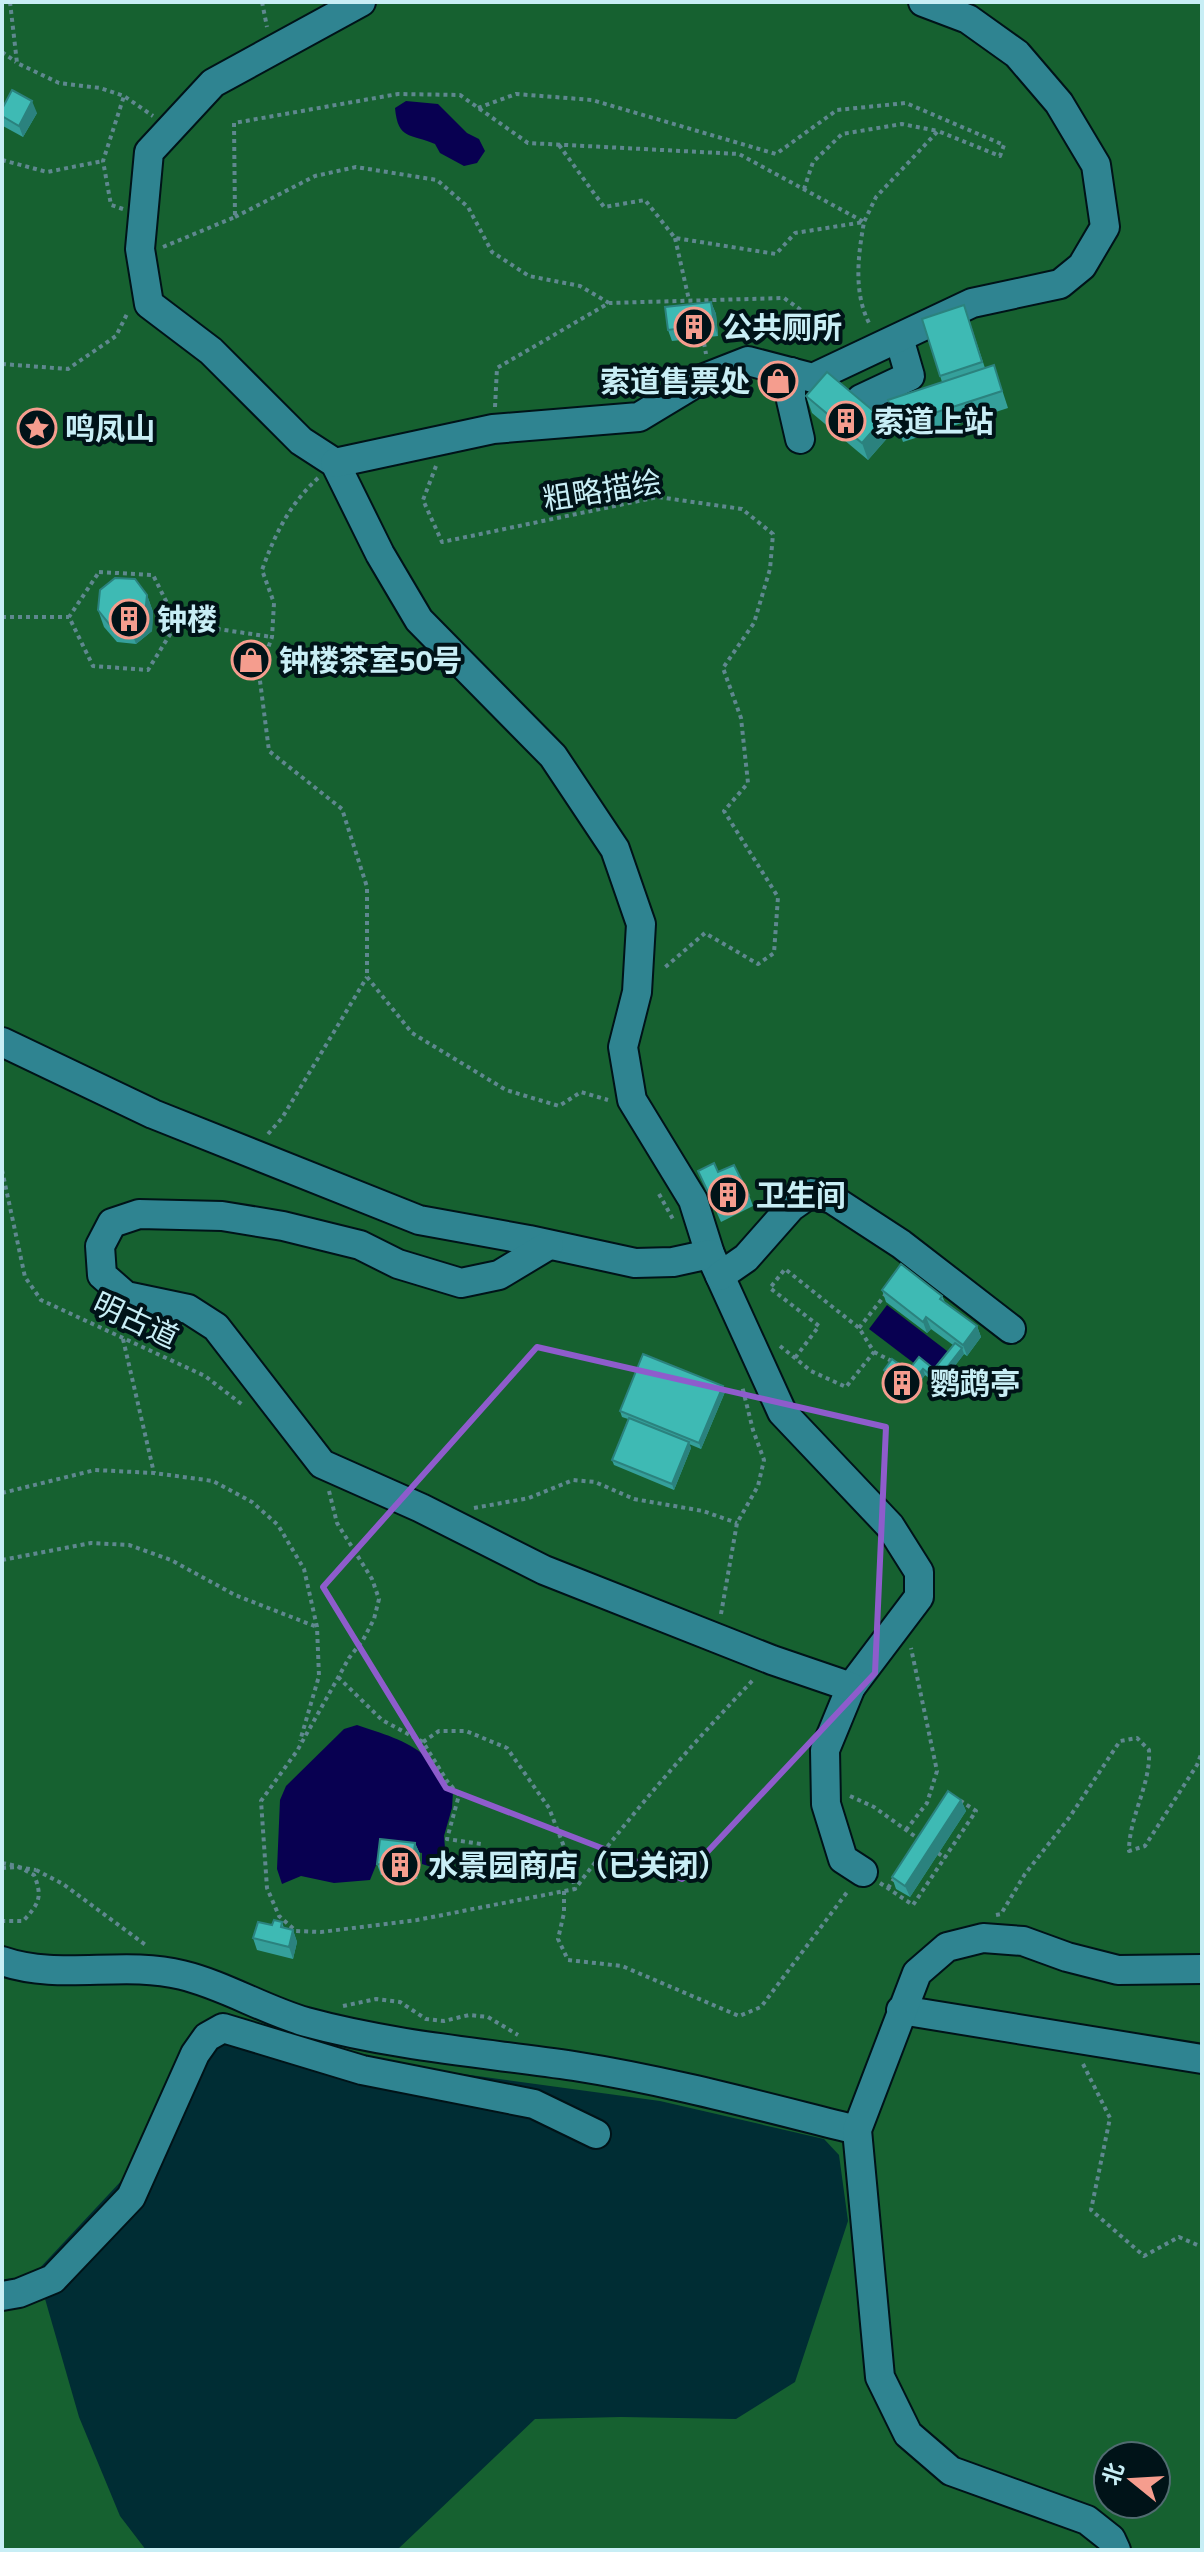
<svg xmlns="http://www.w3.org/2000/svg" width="1204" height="2552" viewBox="0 0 1204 2552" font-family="'Titillium Web','Noto Sans SC',sans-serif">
<rect width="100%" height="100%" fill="#002d34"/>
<!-- forest -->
<path fill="#166130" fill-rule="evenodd" d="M2 2H1202V2550H397L535 2419 621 2417 736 2419 795 2382 848 2221 839 2155 824 2139 660 2101 361 2060 216 2017 183 2048 123 2179 37 2271 79 2417 120 2516 146 2550H2ZM1108 2456H1156V2504H1108Z"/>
<!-- water -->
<g fill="#080051">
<path d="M406 101 438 104 467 133 479 139 485 151 477 163 464 166 440 153 435 144C411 133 398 141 395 108Z"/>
<path d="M887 1305 951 1354 936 1374 919 1367 869 1329Z"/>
<path d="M357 1725C380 1733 408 1740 426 1757 438 1768 438 1781 453 1792L452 1808 444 1836 447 1872 422 1864V1853L383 1848 370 1880 334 1883 301 1876 282 1884 277 1869 280 1800 286 1786 344 1729Z"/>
</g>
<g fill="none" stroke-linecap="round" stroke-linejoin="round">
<!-- minor casing -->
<g stroke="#001318" stroke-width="32">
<g id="minor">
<path d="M361 2 213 83 149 152 140 249 149 304 211 351 301 441 335 463 380 554 419 620 553 756 615 849 641 924 637 992 623 1047 632 1100 693 1200 710 1254 782 1412 890 1526 919 1572V1597L851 1687 825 1750 826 1804 843 1859 863 1872"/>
<path d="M791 372V400L800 439"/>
<path d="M861 399 910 376 899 338"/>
<path d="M335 463 493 429 639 417 702 379 748 361 813 378 972 303 1060 284 1082 266 1105 227 1096 165 1059 103 1017 54 968 19 923 2"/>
<path d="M2 1042 153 1114 419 1220 529 1240 635 1263 673 1262 710 1254"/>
<path d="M549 1245 499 1275 461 1283 398 1264 360 1245 283 1226 222 1216 139 1214 112 1223 100 1246 102 1275 126 1296 188 1309 216 1327 322 1464 421 1508 544 1570 772 1660 851 1687"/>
<path d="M720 1276 746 1258 791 1207 811 1193 832 1199 901 1244 1011 1329"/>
<path d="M2 1961C59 1981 123 1960 182 1975 224 1985 264 2010 306 2022 394 2046 485 2053 574 2066 670 2081 764 2107 857 2130"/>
<path d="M901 2010 1202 2059"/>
<path d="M2 2296 19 2293 53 2279 131 2197 195 2054 207 2037 223 2028 362 2070 534 2104 596 2134"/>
<path d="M1116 2550 1111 2539 1087 2520 951 2471 908 2434 880 2377 857 2130 917 1973 947 1947 983 1938 1023 1941 1067 1957 1118 1970 1202 1969"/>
</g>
</g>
<!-- path -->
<g stroke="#5f888f" stroke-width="4" stroke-dasharray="4 4" stroke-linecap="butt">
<path d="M10 2 17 63 59 83 100 88 124 96 153 116"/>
<path d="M262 2 267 27"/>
<path d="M2 52 16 62"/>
<path d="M478 108 516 94 592 100 776 154 837 110 906 103 1004 145 1000 156 938 131"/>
<path d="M559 145 604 207 645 200 675 238 776 254 795 233 864 222 876 197 938 131 902 124 842 134 813 162 804 189"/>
<path d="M2 160 47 172 103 161"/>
<path d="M123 209 111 205 103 161 124 96"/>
<path d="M235 217 315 176 356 167 437 180 468 207 492 252 529 276 580 286 609 303"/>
<path d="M675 238 689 300"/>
<path d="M163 247 235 217 234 123 398 94 460 95 528 143 739 154 864 222C858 256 853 293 870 325"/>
<path d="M704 343 706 354"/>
<path d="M2 364 68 369 116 336 127 314"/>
<path d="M495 407 497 368 609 303 784 298 842 339"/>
<path d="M436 466 423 500 442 542 658 497 742 509 773 534 770 569 754 623 723 668 741 718 748 783 724 811 778 897 774 953 758 964 705 933 663 969"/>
<path d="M318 478C289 505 275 534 262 570L274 603 272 637 259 673 269 751 342 809 367 887V977L412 1033 506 1090 559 1106 581 1092 608 1100"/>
<path d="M99 572 153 575 177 623 148 670 93 666 69 617Z"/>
<path d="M2 617H69"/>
<path d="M177 623 272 637"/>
<path d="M268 1134 282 1118 367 977"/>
<path d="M2 1170 25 1277 41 1300 205 1376 244 1406"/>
<path d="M659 1194 674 1221"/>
<path d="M859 1328 885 1295 887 1296"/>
<path d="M123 1339 154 1473"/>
<path d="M780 1346 811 1371 846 1387 874 1352 859 1328 785 1269 770 1288 819 1326 795 1358"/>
<path d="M874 1352 911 1371"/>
<path d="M329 1491 337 1523 372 1579 379 1599 374 1619 363 1640 349 1658 297 1751 261 1801 267 1888 279 1916 296 1931 321 1932 417 1920 575 1889C630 1815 690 1746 754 1679"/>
<path d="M2 1493 95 1470 154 1473 213 1481 252 1502 278 1525 304 1569 317 1627 319 1676 300 1741"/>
<path d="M474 1508 529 1498 573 1480 595 1482 634 1499 703 1511 737 1523"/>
<path d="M2 1560 91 1543 129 1545 171 1560 235 1595 317 1627"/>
<path d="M721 1614 737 1523 758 1486 764 1460 753 1430 742 1386"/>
<path d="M338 1677 382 1720 423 1742 447 1781 459 1795 447 1839 481 1844"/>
<path d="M423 1742 439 1731H466L507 1748 549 1808 568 1857 575 1889"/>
<path d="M850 1796 874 1807 920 1840"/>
<path d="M906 1830 927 1803 937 1771 911 1648"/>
<path d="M938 1853 945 1858"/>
<path d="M2 1863 17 1866 34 1875C43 1897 39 1904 23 1921H2"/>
<path d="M36 1870 63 1884 147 1946"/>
<path d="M880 1883 913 1905 976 1811 958 1799"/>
<path d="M888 1888 895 1877"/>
<path d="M564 1891V1913L558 1939 568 1960 622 1966 739 2016 761 2007 848 1891"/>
<path d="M996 1915 1001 1914 1025 1874 1069 1818 1120 1741 1137 1738 1149 1750C1151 1785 1129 1816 1129 1851L1145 1846 1197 1765 1202 1752"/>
<path d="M343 2006 376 1999 400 2002 426 2019 444 2021 469 2015 488 2017 518 2035"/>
<path d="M1083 2064 1110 2118 1091 2210 1144 2256 1179 2237 1202 2247"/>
</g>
<!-- minor -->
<use href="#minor" stroke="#2f8491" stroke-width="28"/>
<!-- path-bridge -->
<path stroke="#5f888f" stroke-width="4" stroke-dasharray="4 4" stroke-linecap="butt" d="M2 1868 17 1867 36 1870"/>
</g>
<!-- wall -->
<g fill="#35a09b">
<path d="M2 109 37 113 23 137 3 126Z"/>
<path d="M711 302 716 314 718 336 672 341 668 330Z"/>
<path d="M964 305 985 368 994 365 1008 408 903 442 897 425 942 382 922 319Z"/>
<path d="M806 396 889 436 868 460 812 413Z"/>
<path d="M147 595 153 612 152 631 136 644 117 642 104 627 98 610Z"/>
<path d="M698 1171 718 1172 749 1195 753 1206 721 1222Z"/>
<path d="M882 1290 942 1296 945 1302 977 1326 981 1337 967 1356 964 1354 939 1386 925 1375 917 1386 915 1385 906 1396 888 1382 884 1370 908 1371 934 1369 953 1345 931 1329 927 1333 886 1302Z"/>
<path d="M723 1386 725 1392 701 1449 689 1444 691 1448 674 1490 614 1465 612 1460 628 1419 622 1417 620 1411Z"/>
<path d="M961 1800 966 1811 910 1897 896 1889 892 1877Z"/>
<path d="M415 1843 420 1854 417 1879 381 1875 377 1864Z"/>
<path d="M282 1922 284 1928 293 1930 297 1942 293 1959 257 1950 253 1938 272 1925Z"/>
</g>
<!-- shaded-wall -->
<g fill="#2b827e">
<path d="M32 101 37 113 23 137 19 126Z"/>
<path d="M711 302 716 314 718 336 714 324Z"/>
<path d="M883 419 889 436 868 460 862 443Z"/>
<path d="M147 595 153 612 152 631 136 644 130 627Z"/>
<path d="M926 1317 931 1329 927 1333 923 1322Z"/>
<path d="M977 1326 981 1337 967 1356 963 1345Z"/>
<path d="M962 1348 964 1354 939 1386 937 1380Z"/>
<path d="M923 1369 925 1375 917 1386 914 1380Z"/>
<path d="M911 1373 915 1385 906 1396 902 1384Z"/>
<path d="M723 1386 725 1392 701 1449 699 1443Z"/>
<path d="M689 1442 691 1448 674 1490 672 1484Z"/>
<path d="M961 1800 966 1811 910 1897 905 1886Z"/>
<path d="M415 1843 420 1854 417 1879 412 1867Z"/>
<path d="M293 1930 297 1942 293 1959 289 1947Z"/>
</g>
<!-- building -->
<g fill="#3ebab4" stroke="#2b827e" stroke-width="2">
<path d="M12 90 32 101 19 126 2 116V109Z"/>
<path d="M711 302 714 324 668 330 665 307Z"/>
<path d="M964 305 982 362 940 376 922 319Z"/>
<path d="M994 365 1002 391 897 425 888 400Z"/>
<path d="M827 372 883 419 862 443 806 396Z"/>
<path d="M115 578 135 579 147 595 145 614 130 627 110 625 98 610 100 590Z"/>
<path d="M714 1163 718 1172 734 1165 749 1195 717 1211 698 1171Z"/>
<path d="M901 1264 942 1296 940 1299 977 1326 963 1345 926 1317 923 1322 882 1290Z"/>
<path d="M955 1343 962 1348 937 1380 923 1369 914 1380 913 1379 911 1373 908 1371 919 1357 934 1369Z"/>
<path d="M643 1354 723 1386 699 1443 620 1411Z"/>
<path d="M892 1359 911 1373 902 1384 884 1370Z"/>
<path d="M629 1418 689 1442 672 1484 612 1460Z"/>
<path d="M948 1791 961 1800 905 1886 892 1877Z"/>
<path d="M380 1839 415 1843 412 1867 377 1864Z"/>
<path d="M274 1920 282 1922 281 1927 293 1930 289 1947 253 1938 258 1922 272 1925Z"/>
</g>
<!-- marked area -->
<path fill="none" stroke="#8e5ccc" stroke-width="6" stroke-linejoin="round" d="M537 1347 886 1427 875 1673 682 1879 446 1788 323 1587Z"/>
<!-- icons -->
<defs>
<g id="building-ring" transform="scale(2)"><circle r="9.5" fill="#001318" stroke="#f59d8e" stroke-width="1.5"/><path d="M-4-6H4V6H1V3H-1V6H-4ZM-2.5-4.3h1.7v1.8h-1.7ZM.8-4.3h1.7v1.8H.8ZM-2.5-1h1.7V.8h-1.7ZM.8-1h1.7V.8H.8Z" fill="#f59d8e"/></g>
<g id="shop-ring" transform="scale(2)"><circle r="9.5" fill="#001318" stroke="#f59d8e" stroke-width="1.5"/><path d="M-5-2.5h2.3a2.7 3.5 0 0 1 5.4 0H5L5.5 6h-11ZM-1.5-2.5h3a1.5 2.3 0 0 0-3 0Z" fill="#f59d8e"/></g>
<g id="sight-ring" transform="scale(2)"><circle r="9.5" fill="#001318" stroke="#f59d8e" stroke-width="1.5"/><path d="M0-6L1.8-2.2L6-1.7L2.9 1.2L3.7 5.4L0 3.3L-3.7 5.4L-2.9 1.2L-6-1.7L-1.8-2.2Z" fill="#f59d8e"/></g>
</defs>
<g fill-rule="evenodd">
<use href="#building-ring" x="694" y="327"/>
<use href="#shop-ring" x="778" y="381"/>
<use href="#building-ring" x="846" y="421"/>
<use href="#sight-ring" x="37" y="428"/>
<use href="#building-ring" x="129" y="619"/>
<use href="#shop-ring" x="251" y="660"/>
<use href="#building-ring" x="728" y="1195"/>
<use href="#building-ring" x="902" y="1383"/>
<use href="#building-ring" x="400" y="1865"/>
</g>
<g text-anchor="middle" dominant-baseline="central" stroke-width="8" stroke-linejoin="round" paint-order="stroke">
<!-- poi labels -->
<g font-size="30" font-weight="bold" fill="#c8eef5" stroke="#001318" text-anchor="start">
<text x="722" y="327">公共厕所</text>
<text x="750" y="381" text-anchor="end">索道售票处</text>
<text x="874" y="421">索道上站</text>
<text x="65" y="428">鸣凤山</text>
<text x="157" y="619">钟楼</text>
<text x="279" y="660">钟楼茶室50号</text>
<text x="756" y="1195">卫生间</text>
<text x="930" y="1383">鹦鹉亭</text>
<text x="428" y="1865">水景园商店（已关闭）</text>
</g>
<!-- street labels -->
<g font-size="30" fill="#c8eef5" stroke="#001318">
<text transform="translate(602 490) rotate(-9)">粗略描绘</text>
<text transform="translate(136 1320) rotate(25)">明古道</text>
</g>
</g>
<!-- border -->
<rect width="1204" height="2552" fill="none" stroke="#c8eef5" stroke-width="8"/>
<!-- north arrow -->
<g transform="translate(1132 2480) rotate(288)"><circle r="38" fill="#001318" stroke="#506b70" stroke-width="2"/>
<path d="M0-6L14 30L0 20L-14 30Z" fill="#f59d8e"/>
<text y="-12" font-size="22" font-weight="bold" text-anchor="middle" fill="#c8eef5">北</text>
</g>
</svg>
